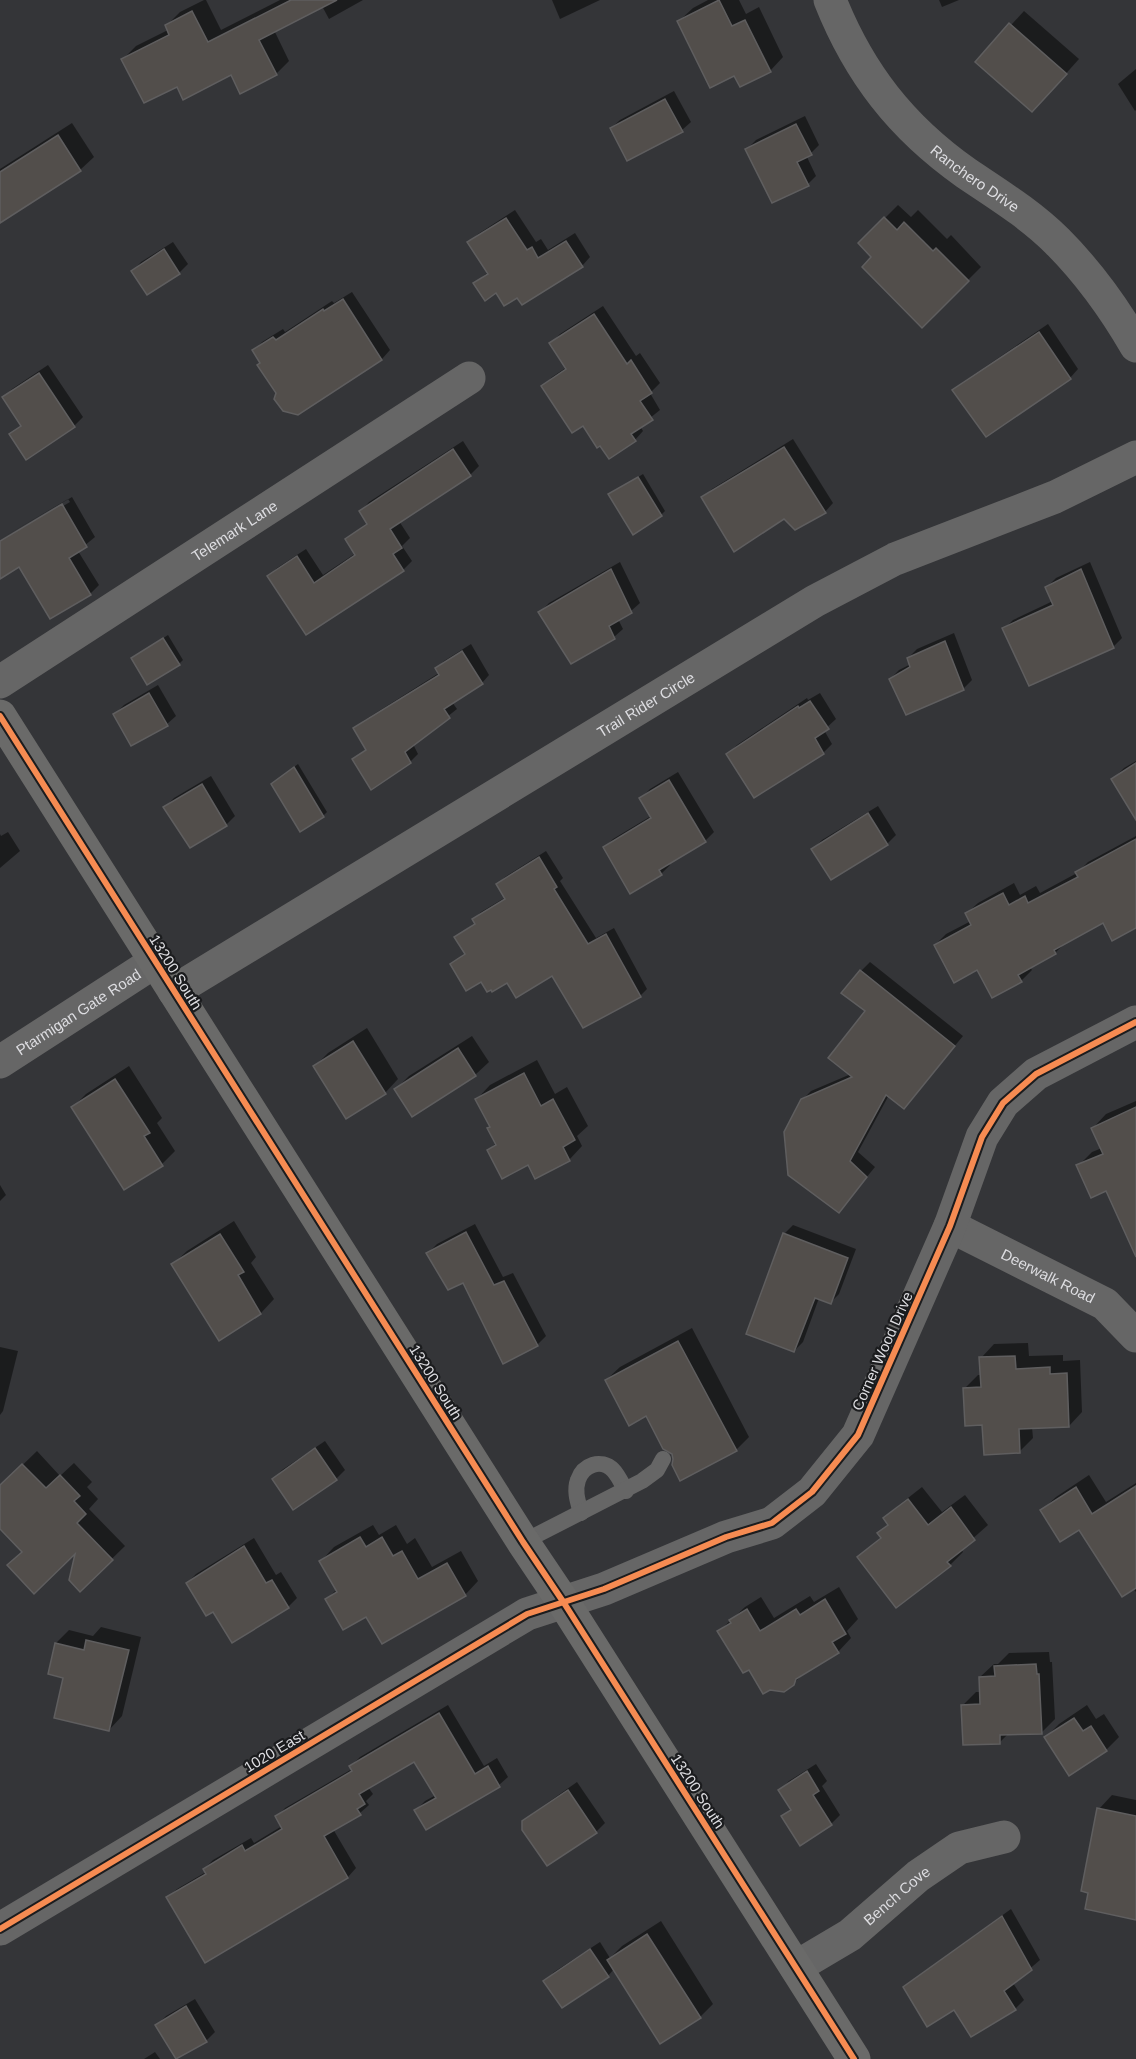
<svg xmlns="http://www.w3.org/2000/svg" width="1136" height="2059" viewBox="0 0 1136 2059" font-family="Helvetica,sans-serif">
<rect width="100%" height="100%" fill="#343538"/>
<!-- shadow -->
<g fill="#0007">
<path d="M204 0H206L221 30 280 0H363L329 19 322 6 274 30 289 61 276 74 231 73 177 85 123 59 136 46 168 30 166 26 180 12Z"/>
<path d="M552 0H600L560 19Z"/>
<path d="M708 0H739L746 14 759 7 783 57 770 71 735 74 679 21 693 8Z"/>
<path d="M939 0H959L942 7Z"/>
<path d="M1024 11 1079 59 1045 97 977 62Z"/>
<path d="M1136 69V110L1135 111 1118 84Z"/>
<path d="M674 91 691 122 682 130 611 128 620 120Z"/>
<path d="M805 116 819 145 807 157 816 176 808 184 747 149 756 140Z"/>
<path d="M72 123 94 157 80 170 0 221V169Z"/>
<path d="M898 205 911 217 918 210 947 239 951 235 981 267 922 326 874 257 860 243Z"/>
<path d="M515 210 536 242 541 239 548 250 575 233 590 257 582 266 517 296 475 283 488 272 469 242 478 234Z"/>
<path d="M173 242 188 264 179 273 133 271 141 262Z"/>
<path d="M352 292 390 350 382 359 298 413 277 393 254 351 262 342 283 329 285 332 332 301 334 303Z"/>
<path d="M603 306 636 356 640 353 660 383 650 393 660 410 640 426 643 431 635 440 583 424 543 386 552 377 567 367 551 343 560 334Z"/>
<path d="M1048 324 1078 369 1070 378 954 391 963 382Z"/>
<path d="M48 365 83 417 74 426 11 434 22 425 4 398 12 389Z"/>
<path d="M793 439 833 503 825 512 784 517 703 498 712 489Z"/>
<path d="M463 441 479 466 470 475 399 521 410 538 402 546 412 561 403 570 306 633 269 576 277 568 306 549 323 575 356 553 347 539 368 522 361 511 369 502Z"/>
<path d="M643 474 665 511 661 515 610 495Z"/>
<path d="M72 497 95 537 78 551 99 585 90 594 20 565 0 563V543L70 502 68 499 0 539Z"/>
<path d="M620 562 640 603 631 611 618 619 623 629 614 637 540 612 549 603Z"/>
<path d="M1090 562 1122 638 1113 647 1004 629 1013 620 1053 601 1047 587 1056 578Z"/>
<path d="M954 633 972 680 963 689 890 679 899 670 911 664 908 658 917 649Z"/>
<path d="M168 635 183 660 179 664 133 658Z"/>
<path d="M471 644 489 675 482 683 452 702 457 709 413 744 418 754 410 762 372 788 354 759 367 748 355 728 363 721 439 673 437 669 444 661Z"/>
<path d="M158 685 176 716 167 724 132 744 115 714 124 705Z"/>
<path d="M820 693 836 719 824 730 832 744 823 753 754 796 728 754 737 745 807 698 808 700Z"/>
<path d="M1136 761V817L1113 779 1124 768Z"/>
<path d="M298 764 327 812 323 816 277 780Z"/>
<path d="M678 772 714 832 705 841 668 862 670 865 661 874 631 891 605 847 613 839 651 816 641 798 650 789Z"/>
<path d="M211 776 235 816 226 825 165 807 174 798Z"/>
<path d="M878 806 896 835 887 844 813 849 822 840Z"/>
<path d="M8 832 20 851 0 868V834L1 836Z"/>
<path d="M1136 836V926L1104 921 1066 942 1055 953 1030 967 1032 970 1021 981 978 968 935 945 946 934 971 921 967 913 978 903 1014 883 1020 895 1036 886 1040 893 1077 873 1088 862Z"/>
<path d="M546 851 563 878 560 881 596 938 614 928 647 989 640 996 553 974 507 981 481 980 452 964 466 952 456 937 476 922 474 919 481 912 506 897 498 884 505 877Z"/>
<path d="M870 962 963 1036 904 1107 889 1095 858 1152 875 1167 839 1211 802 1100 811 1091 851 1074 867 1011 861 971Z"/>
<path d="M367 1028 398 1079 385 1093 315 1066 328 1053Z"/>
<path d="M472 1036 489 1062 475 1075 396 1089 409 1076Z"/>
<path d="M537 1060 555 1094 567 1087 588 1126 577 1136 582 1146 569 1160 528 1163 489 1150 497 1142 491 1126 477 1099 490 1085Z"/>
<path d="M129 1066 162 1118 157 1123 175 1151 162 1164 73 1107 86 1094Z"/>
<path d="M1136 1101V1224L1107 1189 1078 1166 1092 1152 1102 1148 1093 1128 1106 1114Z"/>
<path d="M0 1185 6 1195 0 1201Z"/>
<path d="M234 1221 256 1257 251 1263 274 1299 261 1313 219 1339 173 1264 187 1251Z"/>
<path d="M475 1224 503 1277 513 1273 546 1336 537 1345 464 1281 428 1253 437 1244Z"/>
<path d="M793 1225 856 1249 839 1294 830 1303 819 1298 803 1342 794 1351 784 1234Z"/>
<path d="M692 1328 749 1437 736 1450 674 1453 647 1414 606 1380 620 1367Z"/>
<path d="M1028 1343 1029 1356 1063 1355V1361L1080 1360 1082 1412 1069 1426 1032 1427 1033 1438 1019 1452 984 1424 965 1388 978 1375H982L981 1358 994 1344Z"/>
<path d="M0 1347 18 1351 3 1411 0 1415Z"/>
<path d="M325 1441 345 1470 336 1479 294 1508 274 1479 282 1470Z"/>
<path d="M37 1451 60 1476 74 1463 92 1482 87 1487 98 1499 89 1509 125 1546 80 1590 78 1549 23 1551 0 1527 1 1486Z"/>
<path d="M1089 1475 1106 1502 1136 1483V1592L1080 1528 1042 1510 1056 1497Z"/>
<path d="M922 1487 942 1512 965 1495 988 1525 961 1549 963 1552 950 1565 859 1557 882 1536 879 1533 889 1523 885 1518 899 1505Z"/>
<path d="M373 1525 379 1535 396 1525 407 1544 415 1538 432 1567 461 1551 478 1581 465 1595 367 1615 327 1599 337 1589 321 1561 334 1547Z"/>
<path d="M254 1538 276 1575 281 1572 297 1598 288 1607 213 1610 187 1583 196 1574Z"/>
<path d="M839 1587 858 1619 847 1631 851 1638 838 1652 807 1670 793 1684 749 1667 719 1631 745 1607 761 1597 774 1618 810 1596 814 1602Z"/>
<path d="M101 1627 141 1637 122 1716 109 1730 65 1676 56 1643 69 1630 93 1636Z"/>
<path d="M1049 1652 1050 1662H1052L1055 1719 1042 1732 1008 1734 999 1743 963 1705 976 1692H981L980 1677 994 1664H998L1009 1653Z"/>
<path d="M448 1705 484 1766 497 1758 508 1777 499 1785 416 1810 425 1801 436 1795 415 1760 368 1787 373 1794 366 1801 369 1805 360 1813 333 1829 356 1868 348 1877 205 1961 168 1897 177 1889 206 1872 204 1869 213 1860 251 1838 254 1843 282 1826 277 1817 285 1808 352 1769 351 1766 360 1757Z"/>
<path d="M1087 1705 1096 1719 1104 1714 1119 1737 1106 1750 1046 1737 1059 1724Z"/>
<path d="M816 1764 827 1781 822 1786 840 1815 831 1824 783 1817 791 1808 780 1790 789 1781Z"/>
<path d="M577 1782 605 1823 596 1832 524 1822 533 1813Z"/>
<path d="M1112 1795 1136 1800V1919L1099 1809Z"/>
<path d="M1011 1909 1040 1960 1013 1983 1024 2000 1015 2009 954 2008 905 1987 914 1979Z"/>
<path d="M661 1921 713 2004 700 2017 614 1969 608 1976 545 1981 554 1972 600 1942 610 1958 622 1946Z"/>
<path d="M195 1999 215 2032 206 2041 157 2025 166 2016Z"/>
<path d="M155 2052 160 2059H144Z"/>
</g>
<!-- building -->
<g fill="#524e4b" stroke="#5f5e5f" stroke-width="1.5">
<path d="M291 0H337L259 40 277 75 240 94 231 75 183 100 177 87 144 103 121 59 169 35 165 25 192 11 208 42Z"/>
<path d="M719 0 732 26 745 20 771 72 740 87 734 76 710 88 677 21Z"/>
<path d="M1009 23 1067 74 1032 112 975 62Z"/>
<path d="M665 99 683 132 627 161 610 128Z"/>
<path d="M796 124 812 155 797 162 809 186 772 203 745 149Z"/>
<path d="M58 135 81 171 0 223V172Z"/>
<path d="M884 217 897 230 904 222 933 251 936 248 969 281 922 328 862 267 871 257 858 243Z"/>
<path d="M506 218 527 250 532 247 538 258 566 241 583 267 522 305 517 298 504 306 496 293 485 301 473 283 488 274 467 242Z"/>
<path d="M164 249 180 274 147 295 131 271Z"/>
<path d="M343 299 382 360 298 415 283 411 274 399 276 393 257 365 260 363 252 350 273 337 276 340 323 309 324 311Z"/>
<path d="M594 314 627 364 631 360 652 393 640 401 653 420 631 434 636 441 609 459 600 446 597 448 583 426 572 433 541 386 566 369 549 343Z"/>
<path d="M1039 332 1071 379 986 437 952 390Z"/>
<path d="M39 373 75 427 26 460 9 434 21 426 2 397Z"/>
<path d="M784 447 826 513 795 530 784 519 734 552 701 497Z"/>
<path d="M453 449 471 476 390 529 402 548 393 554 404 571 306 635 267 576 297 556 314 583 355 555 345 539 367 524 359 511Z"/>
<path d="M638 477 662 516 633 535 608 494Z"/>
<path d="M62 504 87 547 69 558 91 595 50 619 19 567 0 579V541Z"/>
<path d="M611 569 632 613 609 626 615 639 571 664 538 612Z"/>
<path d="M1081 569 1114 648 1029 686 1002 628 1053 605 1045 587Z"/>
<path d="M163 638 180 665 147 685 131 658Z"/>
<path d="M945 641 964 690 906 715 889 679 910 667 907 658Z"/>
<path d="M462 651 483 684 444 709 450 718 405 752 411 763 371 790 352 759 366 750 353 728 439 675 435 668Z"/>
<path d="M149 693 168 726 131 746 113 714Z"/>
<path d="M810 701 829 729 815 738 824 754 754 798 726 754 798 706 799 708Z"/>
<path d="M1136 763V820L1111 779Z"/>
<path d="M294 767 324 817 300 832 271 784Z"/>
<path d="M669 780 706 842 659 870 662 875 630 894 603 847 651 818 639 798Z"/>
<path d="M202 784 227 826 190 848 163 807Z"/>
<path d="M868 813 888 845 831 880 811 849Z"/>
<path d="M1136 839V928L1112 941 1103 923 1054 950 1056 954 1018 975 1022 982 992 998 977 970 954 983 934 945 971 925 965 913 1003 893 1009 905 1025 896 1028 903 1078 877 1075 872Z"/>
<path d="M539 857 557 887 554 889 588 944 606 934 641 997 583 1028 552 976 516 998 507 983 492 992 491 990 487 992 481 982 466 991 450 964 465 954 454 937 475 924 472 919 505 899 496 884Z"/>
<path d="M860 970 955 1046 904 1109 886 1095 850 1161 867 1177 839 1213 788 1175 784 1132 801 1099 852 1077 828 1058 865 1011 841 993Z"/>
<path d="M353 1041 386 1094 346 1119 313 1066Z"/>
<path d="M458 1048 476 1076 412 1117 394 1089Z"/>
<path d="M524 1073 541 1106 553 1099 575 1140 563 1147 570 1161 535 1179 528 1165 502 1179 487 1150 496 1145 487 1128 490 1127 475 1099Z"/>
<path d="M115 1079 150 1133 144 1136 163 1166 124 1190 71 1107Z"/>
<path d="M1136 1107V1257L1106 1191 1091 1198 1076 1165 1103 1154 1091 1128Z"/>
<path d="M466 1232 494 1285 504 1281 538 1346 503 1364 463 1283 448 1290 426 1253Z"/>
<path d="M783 1233 848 1258 831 1304 815 1298 794 1352 746 1334Z"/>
<path d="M220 1234 244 1272 238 1275 261 1314 219 1341 171 1264Z"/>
<path d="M678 1341 737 1451 680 1481 672 1465 673 1459 672 1454 663 1449 646 1416 629 1426 605 1380Z"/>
<path d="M1015 1356 1016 1369 1050 1367V1374L1067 1373 1069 1427 1019 1429 1020 1453 984 1455 982 1425 965 1426 963 1388 981 1387 979 1357Z"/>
<path d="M315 1448 337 1480 293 1510 272 1479Z"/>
<path d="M22 1464 46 1488 60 1475 80 1496 74 1501 86 1514 77 1523 113 1560 80 1592 69 1580 75 1554 34 1594 7 1565 22 1552 0 1529V1485Z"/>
<path d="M1136 1486V1588L1122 1597 1079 1530 1060 1542 1040 1510 1076 1487 1092 1514Z"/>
<path d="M908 1499 928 1525 951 1507 975 1540 947 1562 951 1566 896 1608 857 1557 881 1538 877 1533 888 1525 883 1518Z"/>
<path d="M360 1537 366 1547 382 1537 393 1556 402 1551 418 1579 447 1563 466 1596 382 1644 366 1617 343 1630 325 1599 337 1592 319 1561Z"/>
<path d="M244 1546 266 1583 272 1580 289 1608 232 1643 213 1612 206 1616 186 1583Z"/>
<path d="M825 1599 846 1634 832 1642 839 1653 796 1679 794 1685 784 1692 770 1690 763 1694 749 1670 743 1673 717 1631 731 1623 729 1620 747 1609 760 1631 796 1609 800 1615Z"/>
<path d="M86 1640 129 1650 109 1731 54 1718 63 1678 48 1674 55 1643 84 1650Z"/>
<path d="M1036 1664 1037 1674H1039L1042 1734 1000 1735V1744L963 1745 961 1705 980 1704 979 1677 995 1676 994 1666Z"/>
<path d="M439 1713 475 1774 488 1766 500 1787 426 1830 414 1810 436 1798 414 1762 359 1794 365 1804 357 1809 361 1815 324 1836 348 1878 205 1963 166 1897 206 1874 203 1869 242 1845 245 1851 282 1829 275 1816 352 1771 349 1766Z"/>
<path d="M1074 1718 1083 1731 1091 1726 1107 1751 1069 1776 1044 1737Z"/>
<path d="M807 1771 819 1791 813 1795 832 1825 800 1846 781 1816 791 1810 778 1790Z"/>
<path d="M568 1790 597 1833 547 1866 522 1830V1821Z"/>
<path d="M1097 1808 1136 1816V1920L1085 1909 1088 1893 1081 1891Z"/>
<path d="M1002 1916 1032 1970 1004 1991 1016 2010 971 2037 954 2010 927 2027 903 1987Z"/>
<path d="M647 1934 701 2018 660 2044 607 1960Z"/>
<path d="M590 1949 609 1977 562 2008 543 1981Z"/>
<path d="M186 2006 207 2042 176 2059 155 2025Z"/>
</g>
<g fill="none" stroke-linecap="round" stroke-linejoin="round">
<!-- lane -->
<g stroke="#666" stroke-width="16">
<path d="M581 1513C578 1502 574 1491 578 1480 583 1465 601 1458 613 1470 618 1475 622 1484 626 1491"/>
<path d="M523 1542 642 1481 657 1470 663 1459"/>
</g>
<!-- street -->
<g stroke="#666" stroke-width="33">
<path id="s1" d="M830 0C859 73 901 127 966 173 997 194 1030 214 1057 241 1088 272 1114 308 1136 346"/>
<path id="s2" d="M0 682 469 378"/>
<path id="s3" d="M174 991 815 601 895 559 1055 497 1136 457"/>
<path id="s4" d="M0 1062 156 961"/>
<path id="s5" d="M950 1226 1105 1304 1136 1336"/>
<path d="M0 1929 527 1614 604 1589 726 1537 772 1523 812 1492 858 1435 950 1226 982 1137 1003 1103 1036 1074 1136 1022"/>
<path id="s6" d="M796 1967 850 1935 918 1876 959 1848 1004 1837"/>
</g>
<!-- secondary -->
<path stroke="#6a6a69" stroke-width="33" d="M0 716 523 1542 564 1603 854 2059"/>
<!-- cycleway casing -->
<g stroke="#1b1c1e" stroke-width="10">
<g id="cycleway">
<path d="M0 716 523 1542 564 1603 854 2059"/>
<path d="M0 1929 527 1614 604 1589 726 1537 772 1523 812 1492 858 1435 950 1226 982 1137 1003 1103 1036 1074 1136 1022"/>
</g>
</g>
<!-- cycleway -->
<use href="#cycleway" stroke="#f68b52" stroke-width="6"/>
</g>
<g text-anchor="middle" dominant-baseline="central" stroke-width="4.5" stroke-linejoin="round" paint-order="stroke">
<!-- street labels -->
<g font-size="15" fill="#dddde1" stroke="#1b1c1e">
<text stroke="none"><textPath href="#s1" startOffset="234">Ranchero Drive</textPath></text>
<text stroke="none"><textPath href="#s2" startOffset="279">Telemark Lane</textPath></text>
<text stroke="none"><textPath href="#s3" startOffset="552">Trail Rider Circle</textPath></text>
<text transform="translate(176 972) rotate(58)">13200 South</text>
<text stroke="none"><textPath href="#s4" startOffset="93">Ptarmigan Gate Road</textPath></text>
<text stroke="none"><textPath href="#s5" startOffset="110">Deerwalk Road</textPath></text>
<text transform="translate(882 1351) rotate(-66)">Corner Wood Drive</text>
<text transform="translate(436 1382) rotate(58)">13200 South</text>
<text transform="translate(274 1751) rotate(-31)">1020 East</text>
<text transform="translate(698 1791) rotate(57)">13200 South</text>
<text stroke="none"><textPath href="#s6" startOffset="124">Bench Cove</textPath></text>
</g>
</g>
</svg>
